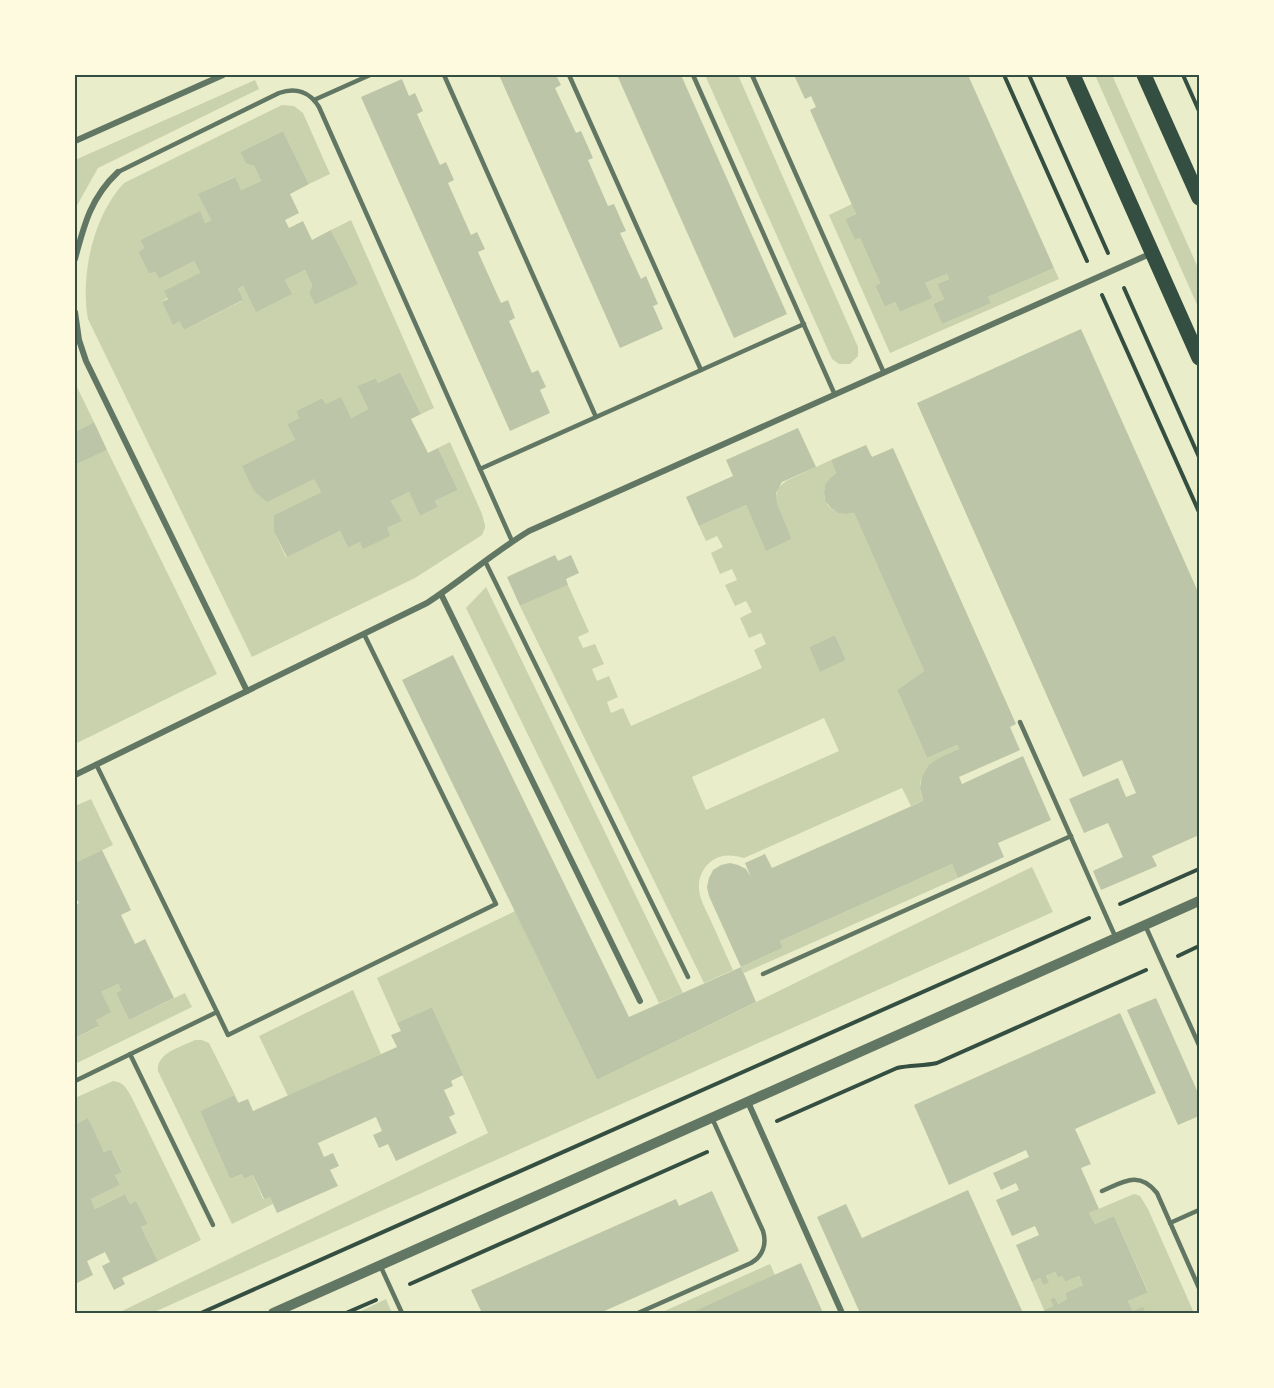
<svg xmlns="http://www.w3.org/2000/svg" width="1274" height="1388" viewBox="0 0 1274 1388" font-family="Poppins,sans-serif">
<rect width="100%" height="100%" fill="#e9edc9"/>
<!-- green -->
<g fill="#cad2ad" fill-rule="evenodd">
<path d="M705 75H738L858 347V356L850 364H839L832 359Z"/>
<path d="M1095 75H1112L1199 270V309Z"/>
<path d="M255 80 259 89 98 168 75 209V160Z"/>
<path d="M282 105 294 106 303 113 330 174 309 184 283 131 240 152 246 164 254 166 261 181 241 190 234 177 199 194 211 220 205 223 199 212 140 240 144 248 138 252 149 274 155 272 159 279 194 261 200 273 162 302 173 324 179 321 184 330 242 301 238 289 243 286 256 311 291 294 285 280 305 270 312 285 309 293 315 305 357 284 331 230 351 220 434 408 421 414 400 372 378 383 374 378 357 386 368 409 351 418 326 404 322 398 296 411 299 418 287 424 321 492 274 515V532L286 557 340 531 348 548 360 542 364 548 387 528 401 521 391 501 409 492 420 516 438 507 435 501 458 490 438 448 450 442 482 514 485 525V528L482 535 415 578 252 657 88 319C80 276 93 216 124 183Z"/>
<path d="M852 204 856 214 845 219 855 240 860 238 880 283 875 286 885 307 895 302 900 312 931 298 925 283 947 274 949 279 937 284 944 299 933 304 942 324 990 303 988 297 1054 268 1059 279 890 353 829 215Z"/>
<path d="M75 383 94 422 75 432Z"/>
<path d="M107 450 217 674 75 744V465Z"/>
<path d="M831 460 836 473C813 490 825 518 854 513L924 671 897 690 927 758 957 745 959 749C936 762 912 768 923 801L911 806 902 788 744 858C733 855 723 854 713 860 704 866 698 877 699 888 699 898 706 910 710 919 718 936 725 953 733 970L704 983 520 606 568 585 589 632 578 637 583 648 595 644 604 664 592 669 597 681 609 676 618 697 607 702 611 713 623 708 631 726 762 668 754 650 766 644 761 633 749 638 740 618 752 612 746 601 735 606 725 585 737 580 732 569 720 574 711 553 723 547 717 536 706 541 699 526 746 505 766 550 792 539 777 503 776 496 778 488 786 481ZM835 635 846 660 820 671 809 647ZM824 718 839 751 706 810 692 777Z"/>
<path d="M486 587 683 993 659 1003 466 608Z"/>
<path d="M91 799 113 845 75 863V806Z"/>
<path d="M952 864 958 878 744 973 741 967 783 948 780 941Z"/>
<path d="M1032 867 1053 912 152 1313H118L488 1133 432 1007 397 1023 377 978 515 911 597 1080Z"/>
<path d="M118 984 121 990 116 993 129 1020 185 993 192 1007 75 1064V1038L98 1027 96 1020 101 992Z"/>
<path d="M353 990 381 1054 288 1096 259 1036Z"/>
<path d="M195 1040H202L209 1043 239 1103H238L234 1095 200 1111 230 1179 242 1174 244 1179 253 1175 263 1199 270 1197 273 1204 232 1224 158 1071C156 1053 181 1047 195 1040Z"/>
<path d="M113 1081C124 1082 127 1089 132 1098L201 1240 158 1261 141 1227 148 1224 136 1201 130 1204 125 1194 95 1209 91 1199 120 1185 115 1175 122 1171 111 1149 104 1152 88 1119 75 1125V1098Z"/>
<path d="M1134 1194 1140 1196 1148 1209 1194 1313H1146L1133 1311 1128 1301 1148 1291 1114 1216 1095 1224 1089 1213Z"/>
<path d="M770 1264 775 1275 690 1313H660Z"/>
<path d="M1055 1272 1058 1278 1062 1276 1065 1282 1079 1276 1083 1285 1065 1293 1067 1299 1058 1304 1055 1297 1050 1299 1053 1306 1044 1310 1032 1282 1040 1278 1043 1285 1048 1283 1046 1276Z"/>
<path d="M386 1299 392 1313H357Z"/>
</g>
<!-- building -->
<g fill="#bcc5a7">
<path d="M499 75H556L561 85 555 88 576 133 581 131 593 158 588 160 608 206 614 204 626 231 620 233 641 279 646 276 658 304 653 306 663 329 620 348Z"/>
<path d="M617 75H681L787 314 734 338Z"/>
<path d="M794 75H968L1054 268 988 297 991 303 942 324 933 304 944 299 937 284 949 279 947 274 925 283 932 298 900 312 895 302 885 307 875 286 880 283 860 238 855 240 845 219 856 214 810 110 816 107 811 96 805 99Z"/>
<path d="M402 79 409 96 415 93 423 111 417 114 440 165 446 162 454 180 448 183 471 235 477 232 485 249 478 252 501 303 508 300 515 318 509 321 532 373 538 370 546 387 540 390 550 413 510 431 361 97Z"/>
<path d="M283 131 309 184 290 194 299 213 285 220 289 228 303 221 312 240 331 230 358 284 315 305 309 293 312 285 305 270 285 280 292 294 256 312 243 286 238 289 243 300 184 330 179 321 173 325 162 302 168 299 164 291 200 273 194 261 159 279 155 272 149 274 138 252 144 248 140 240 200 211 205 223 211 220 198 194 235 177 241 190 261 181 254 166 246 164 240 152Z"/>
<path d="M1081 329 1199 594V835L1152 856 1157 866 1101 890 1093 871 1123 857 1108 823 1084 833 1069 799 1118 778 1126 797 1136 793 1122 760 1083 777 917 403Z"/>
<path d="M400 372 421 414 411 419 428 453 438 448 458 490 435 501 438 507 420 516 409 492 391 501 402 521 387 528 390 536 363 549 360 542 348 548 340 531 287 557 274 532V515L321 492 314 479 267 502 254 491 242 466 295 440 287 424 299 418 296 411 322 398 326 404 341 397 351 418 368 409 357 386 375 378 378 383Z"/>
<path d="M94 422 107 450 75 465V432Z"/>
<path d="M798 428 816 467 782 482 776 493 777 503 792 539 766 551 746 505 699 526 686 497 733 476 726 460Z"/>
<path d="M866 445 872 457 893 448 1016 724 1010 727 1020 750 959 777 962 784 1023 756 1051 820 998 843 1004 857 958 878 952 864 780 941 783 948 741 967 756 1002 597 1080 402 680 453 655 629 1017 741 967 709 896 707 887 709 878 713 870 721 865 730 863 738 865 746 869 751 877 745 863 765 854 772 868 923 801 920 788 922 776 925 771 929 765 939 758 959 749 957 745 927 758 897 690 924 671 854 513 846 514 838 513 831 508 825 501 824 493 825 485 830 478 836 473 831 460Z"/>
<path d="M555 555 558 561 571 555 579 573 566 579 568 585 520 606 507 577Z"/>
<path d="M835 635 846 660 820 672 809 647Z"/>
<path d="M102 850 131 910 121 915 135 944 145 939 174 998 129 1020 116 993 121 990 118 984 101 992 111 1012 96 1020 99 1026 75 1038V905L79 903 75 897V863Z"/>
<path d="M1156 998 1199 1095V1116L1178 1125 1127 1010Z"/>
<path d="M432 1007 463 1075 451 1081 453 1086 444 1090 455 1114 449 1117 457 1133 396 1161 388 1144 379 1148 373 1135 382 1131 376 1117 318 1143 324 1157 333 1153 339 1166 330 1170 338 1186 277 1213 270 1197 264 1199 253 1175 244 1179 242 1174 230 1179 200 1111 234 1095 238 1103 248 1099 253 1111 397 1047 391 1035 401 1031 397 1023Z"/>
<path d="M1120 1013 1156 1093 1075 1129 1091 1164 1081 1168 1099 1209 1089 1213 1095 1224 1114 1216 1148 1292 1128 1301 1133 1311 1143 1307 1146 1313H1046L1044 1310 1053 1306 1050 1299 1055 1297 1058 1304 1067 1299 1065 1293 1083 1285 1079 1276 1065 1282 1062 1276 1058 1278 1055 1272 1046 1276 1049 1283 1043 1285 1040 1278 1032 1282 1016 1245 1039 1235 1035 1226 1012 1236 996 1200 1019 1190 1016 1183 1001 1190 993 1173 1029 1157 1026 1150 949 1185 914 1105Z"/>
<path d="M88 1118 104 1152 111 1149 122 1172 115 1175 120 1185 91 1199 95 1209 125 1194 130 1204 136 1201 148 1224 141 1227 158 1261 122 1278 125 1284 114 1290 102 1266 110 1262 105 1252 87 1261 93 1275 75 1284V1125Z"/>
<path d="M968 1190 1023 1313H860L817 1217 846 1204 862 1238Z"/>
<path d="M712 1191 739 1251 600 1313H482L471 1290 676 1199 679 1206Z"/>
<path d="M801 1263 823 1313H690L754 1284Z"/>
</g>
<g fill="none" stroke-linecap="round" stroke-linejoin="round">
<!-- path -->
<g stroke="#344e41" stroke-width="4">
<path d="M1004 75 1087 261"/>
<path d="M1029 75 1108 253"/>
<path d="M1183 75 1199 111"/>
<path d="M1124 288 1199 457"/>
<path d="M1102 295 1199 512"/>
<path d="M1120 904 1199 869"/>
<path d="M1178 956 1199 946"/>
<path d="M777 1121 897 1068C910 1065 924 1066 937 1063L1146 970"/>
<path d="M410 1284 707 1152"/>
<path d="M201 1313 1089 918"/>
<path d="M346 1313 376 1300"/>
</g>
<!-- service -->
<g stroke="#617663" stroke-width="4.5">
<path d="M444 75 596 417"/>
<path d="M569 75 701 370"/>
<path d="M693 75 835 395"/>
<path d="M752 75 884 373"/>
<path d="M314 100 370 75"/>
<path d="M118 172 279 93C296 87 310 92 319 107L512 541"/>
<path d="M480 469 804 324"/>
<path d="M485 561 688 977"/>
<path d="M1020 722 1115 936"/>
<path d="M1145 925 1199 1045"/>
<path d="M763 974 1071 836"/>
<path d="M217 1012 228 1035 496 904 364 634"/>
<path d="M130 1054 213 1225"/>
<path d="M75 1081 217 1012 96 764"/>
<path d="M1102 1191C1123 1182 1139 1170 1157 1193L1199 1288"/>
<path d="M1170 1223 1199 1210"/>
<path d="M380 1265 402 1313"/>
<path d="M638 1313 751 1263C763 1256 767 1244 763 1231L712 1118"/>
</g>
<!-- minor -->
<g stroke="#617663" stroke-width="6">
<path d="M75 141 223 75"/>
<path d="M75 259C84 225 91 197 118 172"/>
<path d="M75 312 79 340 86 361 247 691"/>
<path d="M441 594 640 1001"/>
<path d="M75 775 427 603C462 580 493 553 529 531L1152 253"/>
<path d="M748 1102 842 1313"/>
</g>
<!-- tertiary -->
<path stroke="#617663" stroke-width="10" d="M273 1313 1199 901"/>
<!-- primary -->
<g stroke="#344e41" stroke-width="15">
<path d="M1073 75 1199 358"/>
<path d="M1144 75 1199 198"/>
</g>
</g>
<!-- border -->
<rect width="1274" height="1388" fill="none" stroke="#fefae0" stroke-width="153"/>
<rect x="76" y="76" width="1122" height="1236" fill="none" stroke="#344e41" stroke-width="2"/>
</svg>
